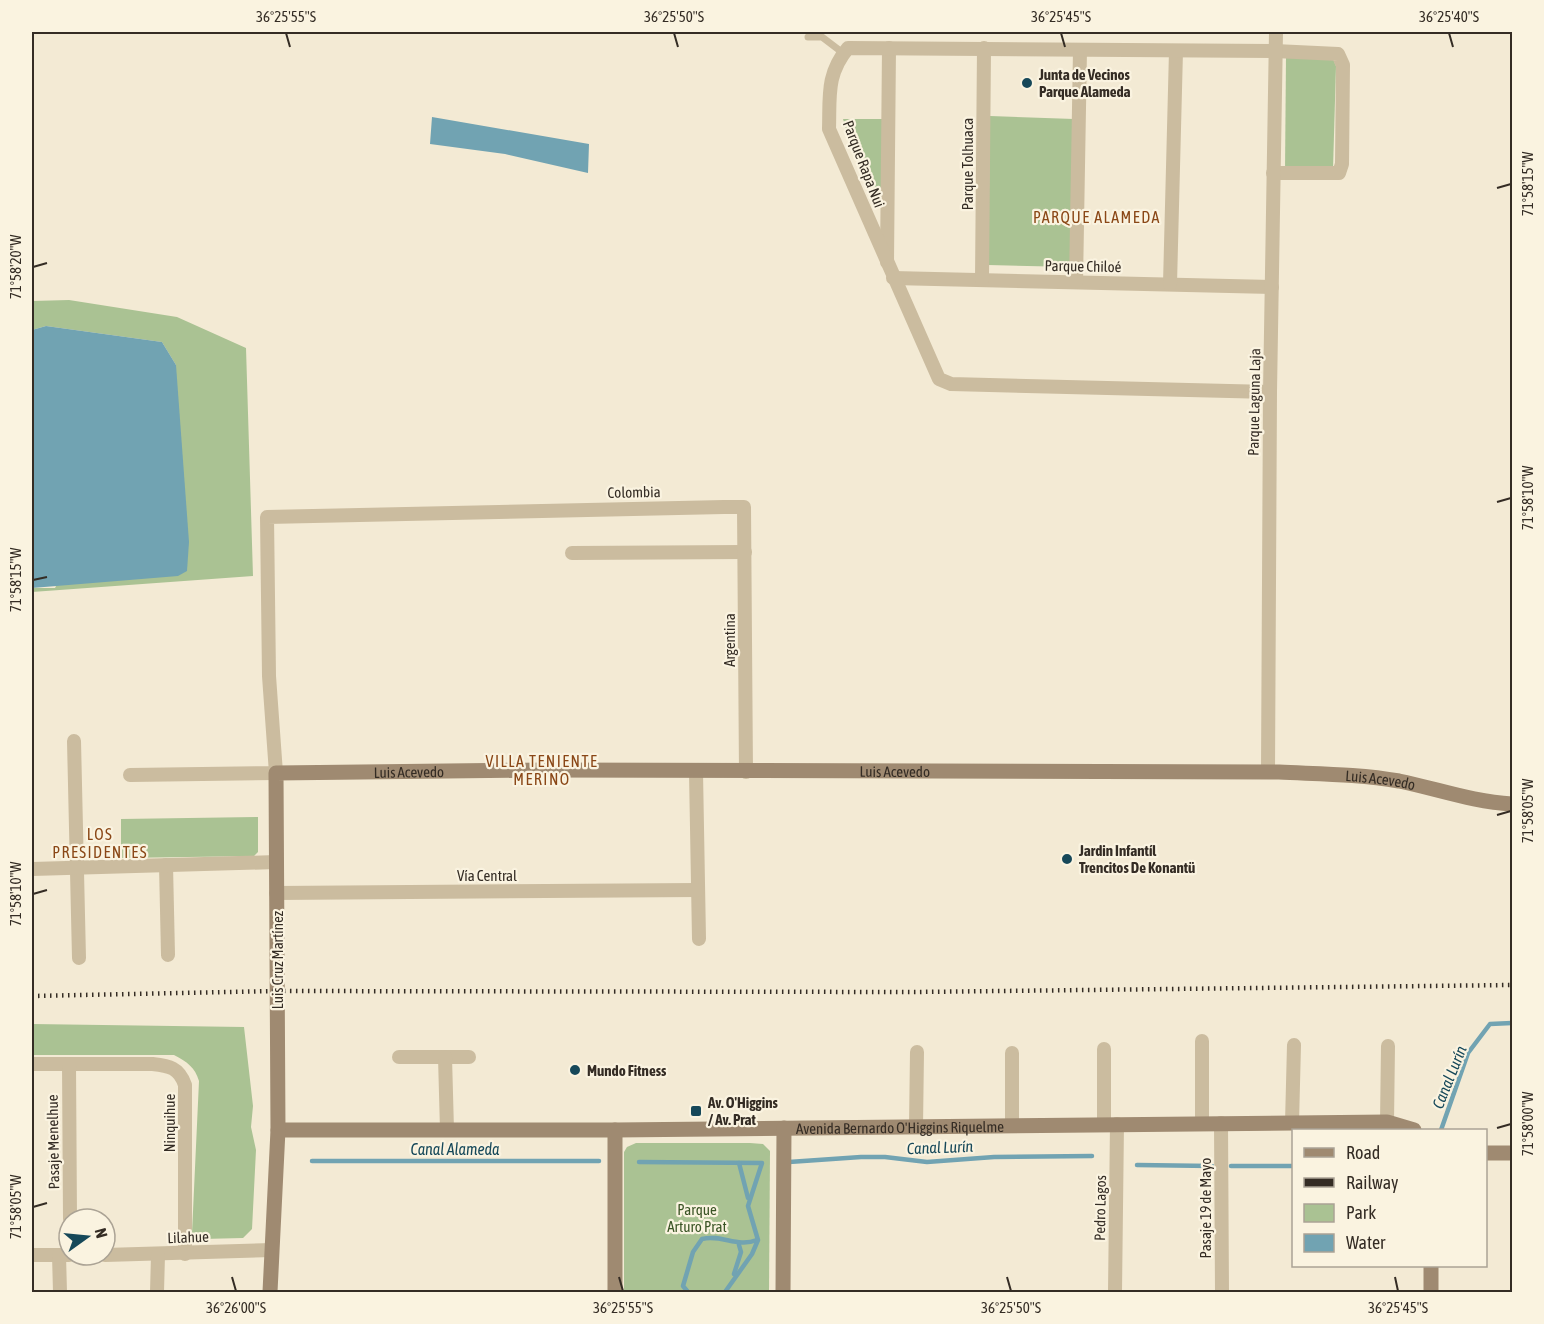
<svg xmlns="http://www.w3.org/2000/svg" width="1544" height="1324" viewBox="0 0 1544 1324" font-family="'Asap Condensed',sans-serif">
<rect width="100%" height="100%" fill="#f3ead4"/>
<!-- green -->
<g fill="#aac293">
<path d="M1286 57 1333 59 1336 66 1333 169 1285 171Z"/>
<path d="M990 116 1074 119 1072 267 988 265Z"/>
<path d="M843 119H883L881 204 846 129Z"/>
<path d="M69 300 177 317 246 348 253 576 32 592V588H55L176 365 162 342 46 326 32 330V301Z"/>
<path d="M258 817V852L254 856 121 858V819Z"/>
<path d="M32 1024 244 1027 253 1106 251 1127 256 1150 252 1229 243 1238 202 1239 192 1233 199 1081C195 1067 187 1062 174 1055H32Z"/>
<path d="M636 1143H750L763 1144 770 1151 769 1292H624V1152L627 1147Z"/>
</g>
<!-- water -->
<g fill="#71a3b2">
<path d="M432 117 589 144 588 173 505 154 430 144Z"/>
<path d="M46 326 162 342 176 365 189 542 187 571 178 576 32 588V330Z"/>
</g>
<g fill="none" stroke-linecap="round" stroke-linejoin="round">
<!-- stream -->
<g stroke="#71a3b2" stroke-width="4.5">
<path d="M1441 1130 1468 1053 1490 1024 1512 1023"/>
<path d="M312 1161H599"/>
<path d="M639 1162 762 1163 748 1206 758 1240 752 1254 725 1292"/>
<path d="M789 1162 861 1157H885L927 1162 994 1157 1092 1156"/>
<path d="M739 1163 748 1198"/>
<path d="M1137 1165 1212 1166"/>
<path d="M1231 1166H1294"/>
<path d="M734 1274 741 1252 739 1245"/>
<path d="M688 1292 683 1286 693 1252 702 1239C722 1234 737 1248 757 1240"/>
</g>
<!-- lane -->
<path stroke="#cbbc9f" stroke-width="7" d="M808 37H822L843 53"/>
<!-- street -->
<g stroke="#cbbc9f" stroke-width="14">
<path d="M887 262 889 48"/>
<path d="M893 278 1272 287"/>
<path d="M982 280 984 48"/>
<path d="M1076 282 1080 50"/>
<path d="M1170 284 1176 51"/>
<path d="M1270 392 951 384 939 379 829 129C830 97 826 74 848 48L1275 51 1338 54 1343 65 1342 164 1339 173H1273"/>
<path d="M572 553 745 552"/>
<path d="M74 741 79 958"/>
<path d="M696 772 699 939"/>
<path d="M1268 772 1270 392 1276 32"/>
<path d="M130 775 276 773 269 676 267 517 724 507H744L746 772"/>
<path d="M166 865 168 955"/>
<path d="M32 869 276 862"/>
<path d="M276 893 698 890"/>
<path d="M1202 1041V1123"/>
<path d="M399 1057H469"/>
<path d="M445 1057 447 1130"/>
<path d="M32 1064H152C169 1066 179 1067 185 1085V1254"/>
<path d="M69 1064 70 1219"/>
<path d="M1387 1122 1388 1046"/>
<path d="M1221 1123 1222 1292"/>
<path d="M1292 1123 1294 1045"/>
<path d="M1104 1124V1049"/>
<path d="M1012 1125V1053"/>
<path d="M916 1127 917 1052"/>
<path d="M32 1255H69"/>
<path d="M59 1255 60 1292"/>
<path d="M105 1255 272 1250"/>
<path d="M157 1292 158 1255"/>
<path d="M1115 1292 1117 1124"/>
</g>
<!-- secondary -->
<g stroke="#9f8a71" stroke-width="15">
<path id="s1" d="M278 1130H615L1387 1122 1414 1130"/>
<path d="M1486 1153H1512"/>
<path d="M1431 1266V1292"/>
<path id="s2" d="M270 1292 278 1130 276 773 542 770 1279 772C1319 774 1359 774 1399 781 1438 789 1473 802 1512 804"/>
<path d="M615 1292V1130"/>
<path d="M783 1292 784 1128"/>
</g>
<!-- rail -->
<path stroke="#342c24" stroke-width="4.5" stroke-dasharray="1.5 4.5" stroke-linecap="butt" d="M32 996 277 991 915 992 1512 985"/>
</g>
<!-- ticks -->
<path fill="none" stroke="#342c24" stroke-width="2" d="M286 33 290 47M674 33 678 47M1061 33 1065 47M1449 33 1453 47M1497 188 1511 184M33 267 47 263M1497 502 1511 498M33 580 47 577M1497 815 1511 811M33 894 47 890M1497 1128 1511 1124M33 1207 47 1203M232 1277 236 1291M619 1277 623 1291M1007 1277 1011 1291M1395 1277 1398 1291"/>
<!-- markers -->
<g fill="#164859" stroke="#faf3e0" stroke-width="2">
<circle cx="1027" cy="83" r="6"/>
<circle cx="1067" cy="859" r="6"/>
<circle cx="575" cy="1070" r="6"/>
<rect x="690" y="1105" width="12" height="12" rx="3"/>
</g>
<g text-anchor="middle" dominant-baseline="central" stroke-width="4.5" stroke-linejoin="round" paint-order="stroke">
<!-- poi labels -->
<g font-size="15" font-weight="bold" fill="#342c24" stroke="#faf3e0" text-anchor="start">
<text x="1039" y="74">Junta de Vecinos<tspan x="1039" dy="17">Parque Alameda</tspan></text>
<text x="1079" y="850">Jardin Infantíl<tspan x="1079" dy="17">Trencitos De Konantü</tspan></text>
<text x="587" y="1070">Mundo Fitness</text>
<text x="708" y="1102">Av. O'Higgins<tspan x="708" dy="17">/ Av. Prat</tspan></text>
</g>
<!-- street labels -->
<g font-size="15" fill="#342c24" stroke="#faf3e0">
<text transform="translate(864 164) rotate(69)">Parque Rapa Nui</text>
<text transform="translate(967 164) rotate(-90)">Parque Tolhuaca</text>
<text transform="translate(1083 266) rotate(1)">Parque Chiloé</text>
<text transform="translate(1254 402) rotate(-89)">Parque Laguna Laja</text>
<text transform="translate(634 492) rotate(-1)">Colombia</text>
<text transform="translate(729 640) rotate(-90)">Argentina</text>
<text stroke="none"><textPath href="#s2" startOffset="652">Luis Acevedo</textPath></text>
<text stroke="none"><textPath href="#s2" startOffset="1138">Luis Acevedo</textPath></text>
<text stroke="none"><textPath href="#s2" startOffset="1624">Luis Acevedo</textPath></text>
<text x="487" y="875">Vía Central</text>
<text transform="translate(277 960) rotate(-90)">Luis Cruz Martínez</text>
<text transform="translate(169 1123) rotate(-90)">Ninquihue</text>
<text stroke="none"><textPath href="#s1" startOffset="622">Avenida Bernardo O'Higgins Riquelme</textPath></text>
<text transform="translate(53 1142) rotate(-91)">Pasaje Menelhue</text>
<text transform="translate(1100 1208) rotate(-89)">Pedro Lagos</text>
<text transform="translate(1205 1208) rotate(-90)">Pasaje 19 de Mayo</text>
<text transform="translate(188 1237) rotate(-2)">Lilahue</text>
</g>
<!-- park labels -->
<g font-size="15" fill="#3a5425" stroke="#faf3e0">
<text x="697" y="1209">Parque<tspan x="697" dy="17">Arturo Prat</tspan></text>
</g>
<!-- neighbourhood labels -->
<g font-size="16" letter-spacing="1.5" fill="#8a4716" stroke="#faf3e0">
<text x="1097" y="217">PARQUE ALAMEDA</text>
<text x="542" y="761">VILLA TENIENTE<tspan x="542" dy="18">MERINO</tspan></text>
<text x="100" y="834">LOS<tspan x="100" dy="18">PRESIDENTES</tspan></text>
</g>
<!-- water labels -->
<g font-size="16" font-style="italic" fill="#164859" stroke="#faf3e0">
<text transform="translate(1449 1077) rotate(-68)">Canal Lurín</text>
<text transform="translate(940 1147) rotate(-2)">Canal Lurín</text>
<text x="455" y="1149">Canal Alameda</text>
</g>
</g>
<!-- border -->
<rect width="1544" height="1324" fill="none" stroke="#faf3e0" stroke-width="66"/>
<!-- legend -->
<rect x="1292" y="1129" width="195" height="138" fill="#faf3e0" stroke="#aba395" stroke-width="1.5"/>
<rect x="1304" y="1148" width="30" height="9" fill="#9f8a71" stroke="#aba395" stroke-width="1.5"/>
<text x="1346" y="1159" font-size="18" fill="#342c24">Road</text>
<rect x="1304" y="1178" width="30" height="9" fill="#342c24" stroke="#aba395" stroke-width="1.5"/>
<text x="1346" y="1189" font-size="18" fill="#342c24">Railway</text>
<rect x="1304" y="1204" width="30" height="18" fill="#aac293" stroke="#aba395" stroke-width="1.5"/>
<text x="1346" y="1219" font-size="18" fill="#342c24">Park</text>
<rect x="1304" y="1234" width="30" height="18" fill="#71a3b2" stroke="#aba395" stroke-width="1.5"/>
<text x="1346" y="1249" font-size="18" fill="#342c24">Water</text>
<!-- north arrow -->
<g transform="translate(87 1237) rotate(75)"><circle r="28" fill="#faf3e0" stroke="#aba395" stroke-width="1.5"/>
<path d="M0-4.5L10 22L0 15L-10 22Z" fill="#164859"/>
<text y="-9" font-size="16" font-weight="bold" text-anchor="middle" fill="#342c24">N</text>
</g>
<rect x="33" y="33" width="1478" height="1258" fill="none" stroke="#342c24" stroke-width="2"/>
<g font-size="15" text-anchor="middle" fill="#342c24">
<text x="286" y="22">36°25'55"S</text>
<text x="674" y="22">36°25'50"S</text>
<text x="1061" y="22">36°25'45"S</text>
<text x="1449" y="22">36°25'40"S</text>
<text transform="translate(1528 184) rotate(-90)" y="5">71°58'15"W</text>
<text transform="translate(16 267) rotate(-90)" y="5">71°58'20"W</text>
<text transform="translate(1528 498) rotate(-90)" y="5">71°58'10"W</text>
<text transform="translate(16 580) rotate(-90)" y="5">71°58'15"W</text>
<text transform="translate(1528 811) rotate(-90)" y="5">71°58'05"W</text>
<text transform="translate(16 894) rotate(-90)" y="5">71°58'10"W</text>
<text transform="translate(1528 1124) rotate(-90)" y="5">71°58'00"W</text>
<text transform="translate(16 1207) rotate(-90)" y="5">71°58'05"W</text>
<text x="236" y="1313">36°26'00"S</text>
<text x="623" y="1313">36°25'55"S</text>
<text x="1011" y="1313">36°25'50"S</text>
<text x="1398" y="1313">36°25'45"S</text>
</g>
</svg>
